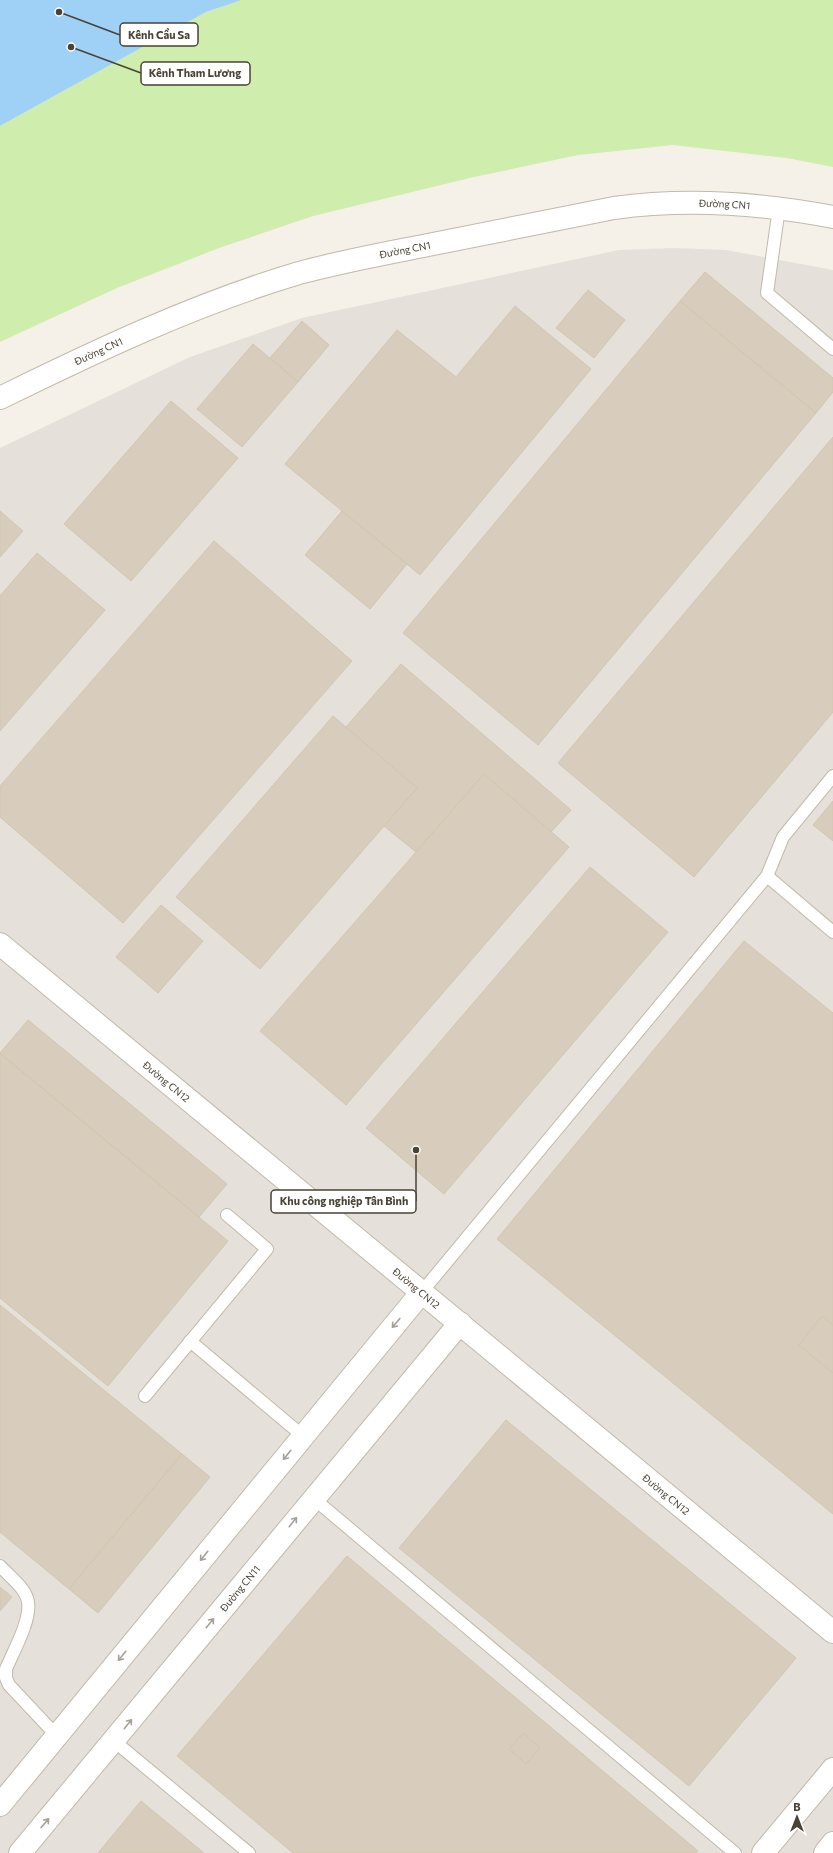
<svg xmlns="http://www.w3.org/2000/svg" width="833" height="1853" viewBox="0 0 833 1853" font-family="Commissioner,sans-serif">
<rect width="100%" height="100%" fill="#f5f1e8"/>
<!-- industrial -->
<path fill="#e5e0d9" d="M673 248 726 250 833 270V1853H0V448L190 357 302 318 619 250Z"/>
<!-- green -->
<path fill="#cfedad" d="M242 0H833V167L787 158 673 145 578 155 474 177 313 216 219 248 117 288 0 342V126L206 12Z"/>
<!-- water -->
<path fill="#9fd1f7" d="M0 0H242L206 12 0 126Z"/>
<!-- building -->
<g fill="#d8cdbc" stroke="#d3c6ae">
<path d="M705 272 833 378V392L816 413 680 301Z"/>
<path d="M588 290 625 320 594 358 556 328Z"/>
<path d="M680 301 816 413 538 745 403 633Z"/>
<path d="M515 306 591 369 420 575 285 464 397 330 456 377Z"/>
<path d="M302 321 329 345 298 382 270 358Z"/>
<path d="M253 344 298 382 242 447 197 409Z"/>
<path d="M171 401 238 458 131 581 64 524Z"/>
<path d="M833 437V712L694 877 558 763Z"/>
<path d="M0 511 23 531 0 557Z"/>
<path d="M342 511 407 564 370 609 305 555Z"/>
<path d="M214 541 352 661 123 923 0 817V786Z"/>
<path d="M37 553 105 610 0 731V596Z"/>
<path d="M401 664 571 810 551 832 484 774 416 852 384 826 417 788 346 727Z"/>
<path d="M333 716 417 788 260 969 176 897Z"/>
<path d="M484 774 569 847 346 1105 260 1031Z"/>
<path d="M833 801V841L813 825Z"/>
<path d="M590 867 668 932 444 1194 366 1128Z"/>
<path d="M161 905 203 941 158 993 116 957Z"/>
<path d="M744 941 833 1013V1514L497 1239Z"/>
<path d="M28 1020 227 1184 199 1217 0 1053Z"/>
<path d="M0 1054 228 1241 108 1386 0 1298Z"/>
<path d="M0 1305 182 1454 69 1589 0 1532Z"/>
<path d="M822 1316 833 1325V1373L799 1345Z"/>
<path d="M506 1420 796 1658 689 1786 399 1548Z"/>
<path d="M182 1454 210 1477 98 1613 69 1589Z"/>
<path d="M347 1556 698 1851 696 1853H293L177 1756Z"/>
<path d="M0 1587 12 1597 0 1611Z"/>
<path d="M523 1733 540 1748 526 1764 509 1749Z"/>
<path d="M141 1801 204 1853H98Z"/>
</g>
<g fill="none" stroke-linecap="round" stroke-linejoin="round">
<!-- service casing -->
<g stroke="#c2b9a9" stroke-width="14">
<g id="service">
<path d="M779 208 767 293 833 349"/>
<path d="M767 876 783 837 833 776"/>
<path d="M421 1293 767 876 833 932"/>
<path d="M190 1341 303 1436"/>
<path d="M145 1396 267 1249 227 1215"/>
<path d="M313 1498 735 1853"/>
<path d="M0 1566C9 1576 26 1588 28 1602 31 1621 13 1652 6 1669V1678L9 1685 57 1736"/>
<path d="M114 1741 249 1853"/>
</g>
</g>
<!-- minor casing -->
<g stroke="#c2b9a9" stroke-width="24">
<g id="minor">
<path id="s1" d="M0 944 833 1632"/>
<path d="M0 1805 421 1293"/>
<path id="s2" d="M20 1853C168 1677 312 1499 460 1323"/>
</g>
</g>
<!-- tertiary casing -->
<g stroke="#c2b9a9" stroke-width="24">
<g id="tertiary">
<path id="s3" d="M0 398C98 350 195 304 299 273 343 261 388 253 433 244 493 232 554 220 614 208 688 198 760 203 833 217"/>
<path d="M763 1853 833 1769"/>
<path d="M825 1853 833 1843"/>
</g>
</g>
<!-- service -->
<use href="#service" stroke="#fff" stroke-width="12"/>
<!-- minor -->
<use href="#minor" stroke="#fff" stroke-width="22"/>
<!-- tertiary -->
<use href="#tertiary" stroke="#fff" stroke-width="22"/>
</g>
<!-- one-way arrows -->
<defs><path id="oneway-shaft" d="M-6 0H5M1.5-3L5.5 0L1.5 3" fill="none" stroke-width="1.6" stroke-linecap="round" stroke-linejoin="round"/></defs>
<g stroke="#a4a09a">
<use href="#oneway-shaft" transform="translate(396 1323) rotate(130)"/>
<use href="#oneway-shaft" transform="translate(287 1455) rotate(129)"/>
<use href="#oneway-shaft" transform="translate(293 1522) rotate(-51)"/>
<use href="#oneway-shaft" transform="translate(204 1556) rotate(129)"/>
<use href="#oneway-shaft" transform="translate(210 1623) rotate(-51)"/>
<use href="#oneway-shaft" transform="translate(122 1656) rotate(129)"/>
<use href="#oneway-shaft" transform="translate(128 1724) rotate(-51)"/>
<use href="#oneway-shaft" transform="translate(45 1823) rotate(-50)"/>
</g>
<g text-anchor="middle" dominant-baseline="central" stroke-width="3.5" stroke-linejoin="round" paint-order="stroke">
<!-- street labels -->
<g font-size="10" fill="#494235" stroke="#fff">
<text stroke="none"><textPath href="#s3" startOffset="757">Đường CN1</textPath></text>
<text stroke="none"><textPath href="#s3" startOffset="433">Đường CN1</textPath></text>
<text stroke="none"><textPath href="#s3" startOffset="109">Đường CN1</textPath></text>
<text stroke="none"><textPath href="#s1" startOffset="216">Đường CN12</textPath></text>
<text stroke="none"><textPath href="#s1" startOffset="540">Đường CN12</textPath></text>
<text stroke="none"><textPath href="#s1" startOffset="864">Đường CN12</textPath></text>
<text stroke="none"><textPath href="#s2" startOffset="344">Đường CN11</textPath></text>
</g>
</g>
<!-- callouts -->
<path fill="none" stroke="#494235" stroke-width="1.5" d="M59 12L120 35M71 47L141 73M416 1150L416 1201"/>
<g fill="#494235" stroke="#fff" stroke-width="1.5">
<circle cx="59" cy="12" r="4"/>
<circle cx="71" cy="47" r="4"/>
<circle cx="416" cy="1150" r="4"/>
</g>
<g fill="#fff" stroke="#494235" stroke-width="1.5">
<rect x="120" y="23" width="78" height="23" rx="4"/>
<rect x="141" y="62" width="109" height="23" rx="4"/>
<rect x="271" y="1190" width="145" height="23" rx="4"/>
</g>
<g font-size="11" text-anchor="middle" font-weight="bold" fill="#494235">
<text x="159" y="39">Kênh Cầu Sa</text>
<text x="195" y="77">Kênh Tham Lương</text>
<text x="344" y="1205">Khu công nghiệp Tân Bình</text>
</g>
<!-- north arrow -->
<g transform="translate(797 1817)" stroke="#ffffff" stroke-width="3" paint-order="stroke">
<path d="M0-3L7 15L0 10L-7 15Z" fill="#494235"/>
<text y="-6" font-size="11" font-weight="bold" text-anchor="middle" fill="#494235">B</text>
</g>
</svg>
